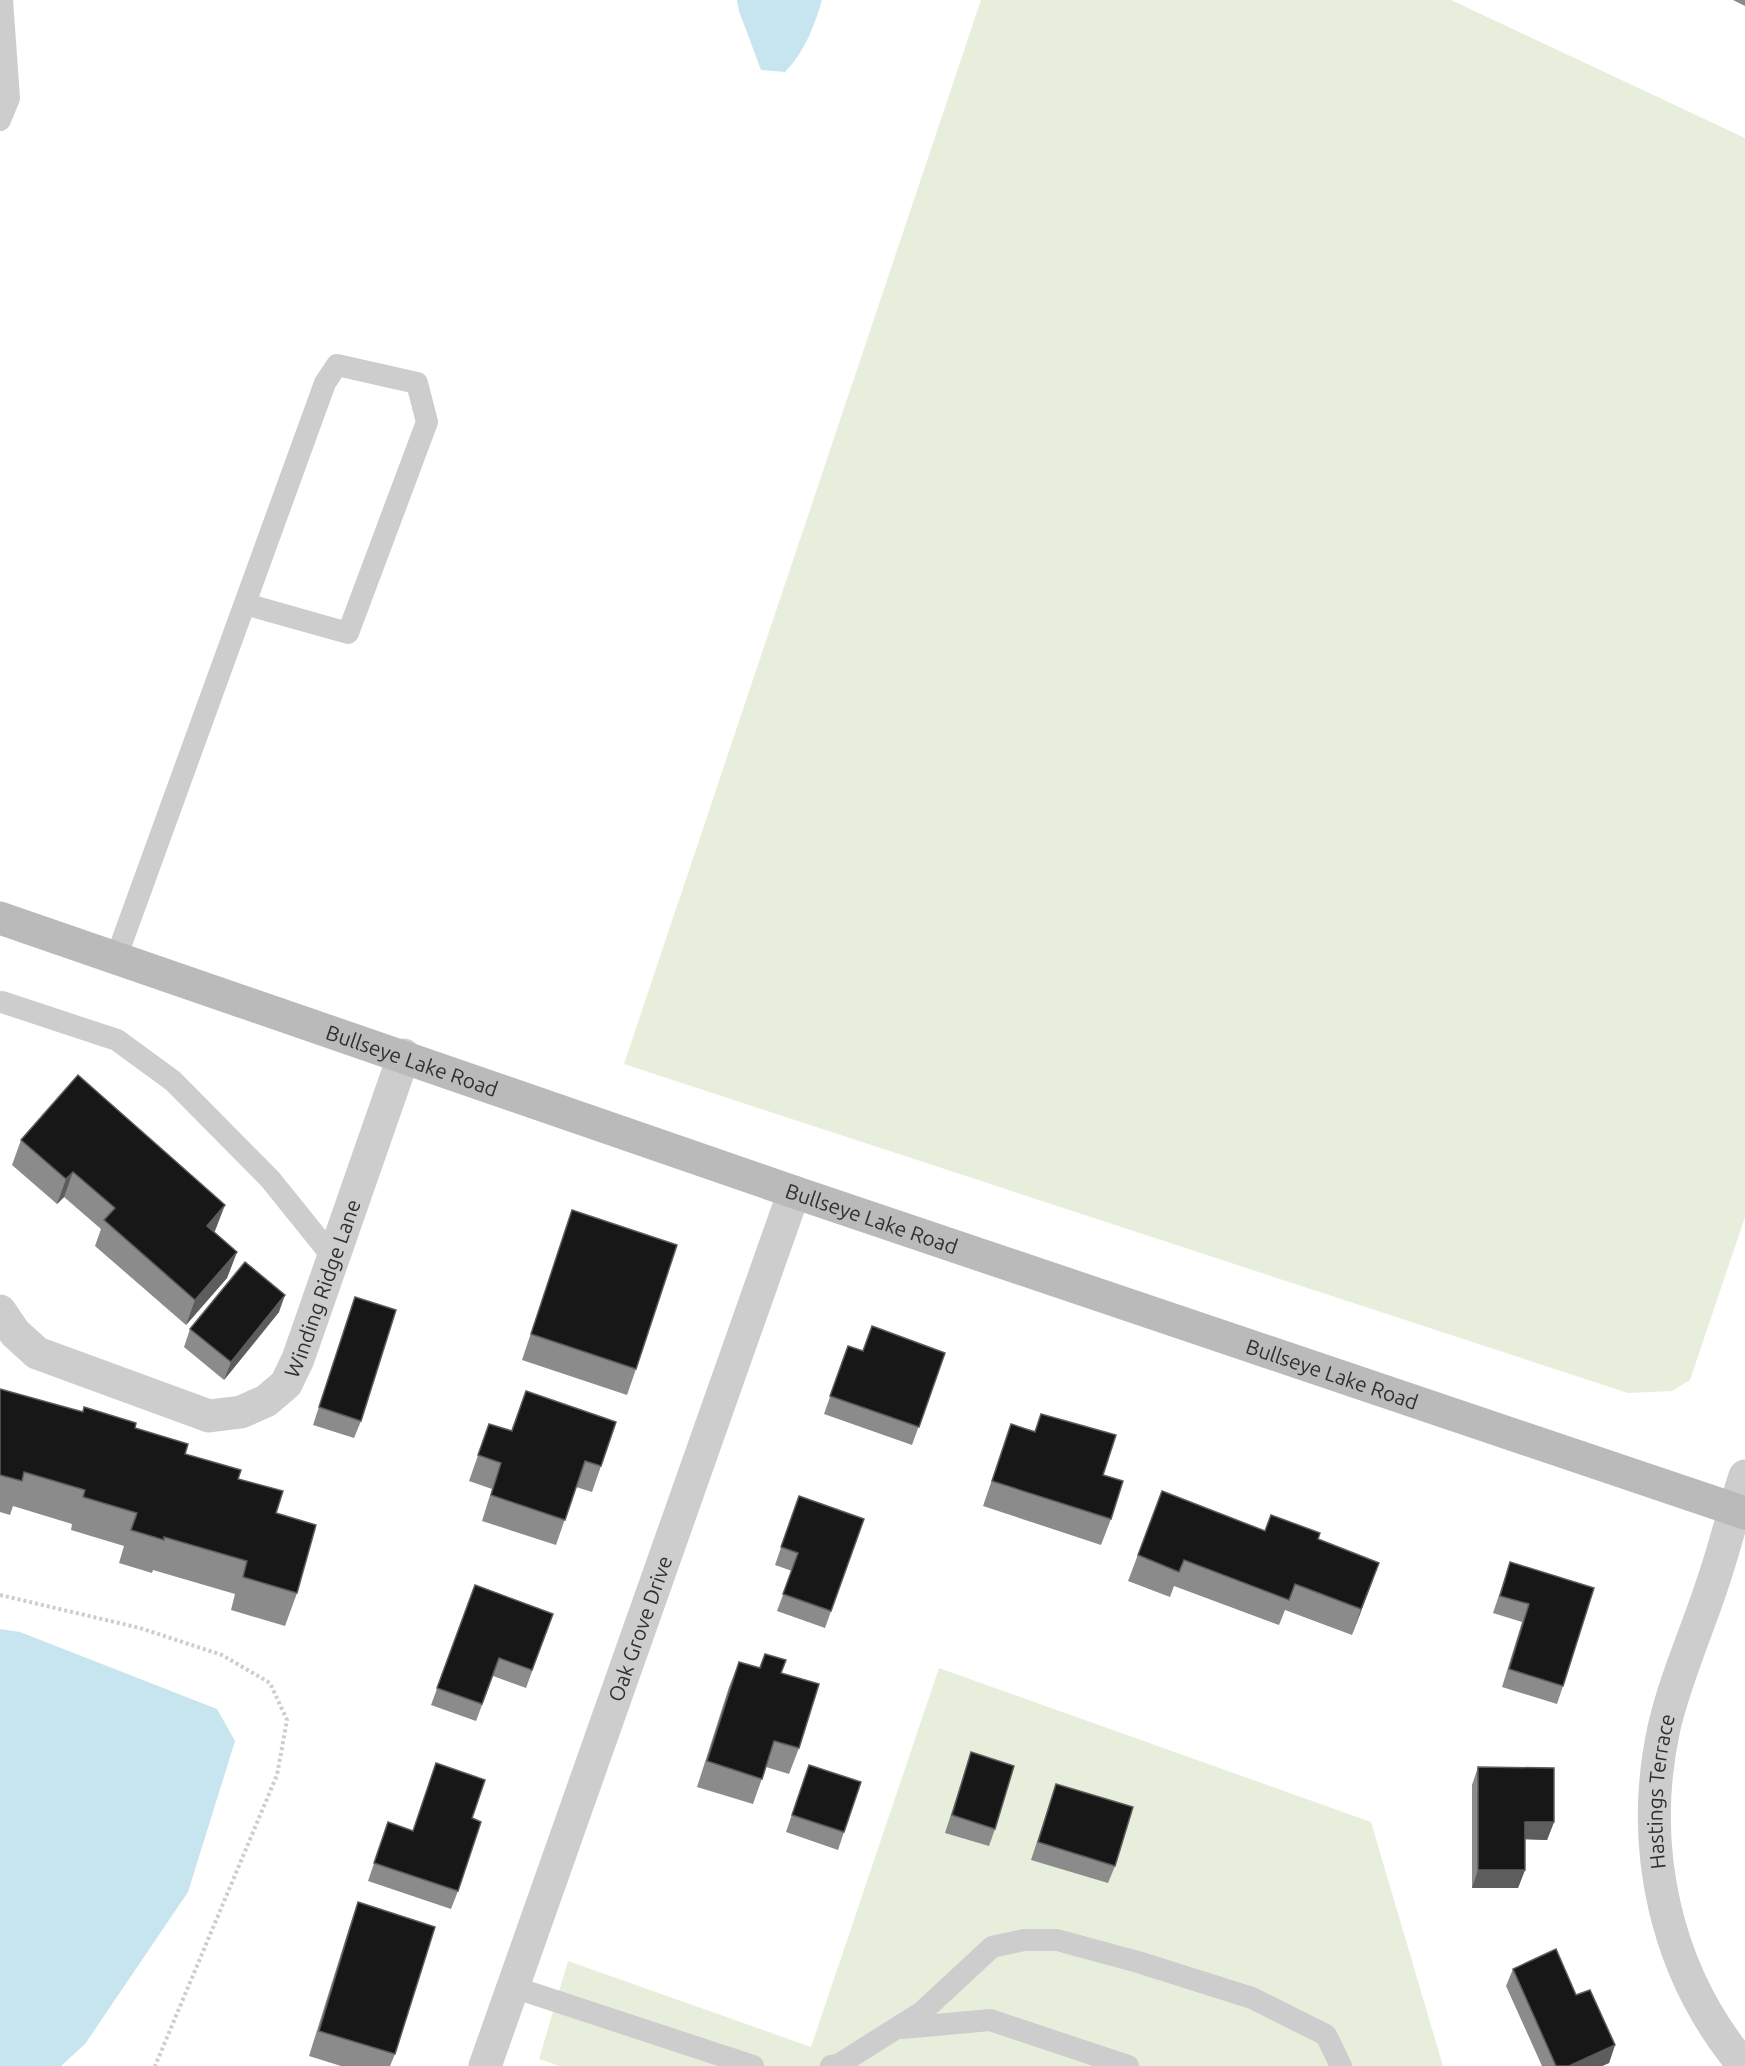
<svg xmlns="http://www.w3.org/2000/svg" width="1745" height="2066" viewBox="0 0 1745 2066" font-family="Ubuntu,sans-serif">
<rect width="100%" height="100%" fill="#fff"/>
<!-- green -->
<g fill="#e8eedc">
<path d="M981 0H1451L1745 138V1217L1690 1380 1672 1391 1628 1393 624 1064Z"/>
<path d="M939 1668 1371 1822 1443 2066H559L539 2059 568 1961 811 2047Z"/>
</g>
<!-- water -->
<g fill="#c7e5ef">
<path d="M737 0H822C814 27 805 51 785 72L761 70 739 11Z"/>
<path d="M0 1629 20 1632 217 1709 235 1741 188 1892 85 2044 61 2066H0Z"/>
</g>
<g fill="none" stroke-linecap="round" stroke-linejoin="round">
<!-- path -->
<path stroke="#cdcdcd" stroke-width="4" stroke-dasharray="3 3" stroke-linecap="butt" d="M0 1595 140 1628 222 1655 270 1683 287 1720 277 1775 155 2066"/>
<!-- lane -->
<g stroke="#cdcdcd" stroke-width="22">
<path d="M0 120 9 98 2 0"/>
<path d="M116 958 325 383 337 365 417 383 427 422 348 633 245 604"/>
<path d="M2 1002 117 1040 173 1081 270 1179 332 1256"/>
<path d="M513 1987 753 2066"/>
<path d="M903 2028 990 2020 1128 2066"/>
<path d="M831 2066 838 2065 922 2012 992 1947 1024 1940H1057L1138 1962 1252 1998 1326 2035 1341 2066"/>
</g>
<!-- street -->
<g stroke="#cdcdcd" stroke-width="33">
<path id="s1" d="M0 1311 15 1333 37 1353 209 1416 241 1412 266 1401 286 1384 298 1359 404 1055"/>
<path id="s2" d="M485 2066 794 1192"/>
<path id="s3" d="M1744 2066C1665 1972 1638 1847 1664 1728 1676 1676 1699 1627 1715 1576 1726 1543 1734 1509 1745 1476"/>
</g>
<!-- secondary -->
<path stroke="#bababa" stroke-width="33" id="s4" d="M0 918 794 1192 1745 1513"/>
</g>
<!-- wall -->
<g fill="#8b8b8b">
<path d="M1733 0H1745V6Z"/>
<path d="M21 1140 215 1231 214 1232 237 1252 227 1278 186 1325 95 1246 101 1229 64 1197 57 1204 12 1165Z"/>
<path d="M572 1210 636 1369 627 1395 522 1360Z"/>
<path d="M355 1297 361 1421 354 1438 313 1425Z"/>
<path d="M279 1312 224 1380 184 1347 190 1329Z"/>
<path d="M848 1346 863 1351 945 1353 912 1445 824 1414Z"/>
<path d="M0 1389 82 1412 84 1407 135 1428 185 1454 238 1479 276 1513 297 1593 285 1626 231 1610 235 1594 153 1570 152 1573 119 1563 124 1546 71 1530 72 1524 13 1506 10 1515 0 1512Z"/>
<path d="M526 1391 601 1466 592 1492 576 1487 556 1545 482 1521 492 1489 469 1481 489 1424 511 1431Z"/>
<path d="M1041 1414 1103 1475 1111 1519 1101 1545 983 1506 1011 1424 1035 1431Z"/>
<path d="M1162 1491 1265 1531 1318 1539 1379 1563 1352 1635 1285 1610 1279 1625 1174 1586 1170 1597 1128 1581Z"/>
<path d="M799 1496 864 1519 825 1628 777 1611 792 1571 775 1565Z"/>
<path d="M1510 1562 1563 1686 1557 1704 1502 1687 1522 1622 1493 1613Z"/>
<path d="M475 1585 553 1614 526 1688 493 1676 476 1721 431 1705Z"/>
<path d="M765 1654 799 1748 789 1774 766 1767 753 1804 697 1787 729 1687 739 1662 759 1668Z"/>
<path d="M971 1752 995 1829 989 1846 945 1833Z"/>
<path d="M436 1763 472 1818 458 1891 451 1909 368 1881 388 1822 413 1831Z"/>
<path d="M809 1765 844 1832 838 1850 786 1832Z"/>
<path d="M1478 1767 1554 1822 1547 1840 1525 1839V1870L1518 1888H1472V1785Z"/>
<path d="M1056 1784 1115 1866 1108 1883 1031 1860Z"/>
<path d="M358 1902 395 2054 390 2066H341L309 2056 349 1928Z"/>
<path d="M1513 1969 1576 1995 1615 2045 1609 2063 1602 2066H1542L1506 1986Z"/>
</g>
<!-- shaded-wall -->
<g fill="#5d5d5d">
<path d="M73 1172 64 1197 57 1204 66 1179Z"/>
<path d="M225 1205 215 1231 197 1251 207 1226Z"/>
<path d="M237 1252 227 1278 186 1325 195 1300Z"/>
<path d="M285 1295 279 1312 224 1380 231 1362Z"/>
<path d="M1379 1563 1370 1588 1352 1635 1361 1609Z"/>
<path d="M1525 1822H1554L1547 1840 1518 1839Z"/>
<path d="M1478 1870H1525L1518 1888H1472Z"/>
<path d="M1615 2045 1609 2063 1602 2066H1569Z"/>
</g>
<!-- building -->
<g fill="#171717" stroke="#5d5d5d" stroke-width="1.5">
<path d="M78 1075 225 1205 207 1226 237 1252 195 1300 104 1220 115 1208 73 1172 66 1179 21 1140Z"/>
<path d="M572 1210 677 1245 636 1369 531 1334Z"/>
<path d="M245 1262 285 1295 231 1362 190 1329Z"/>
<path d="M355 1297 396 1310 361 1421 319 1407Z"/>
<path d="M872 1326 945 1353 919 1427 830 1396 848 1346 863 1351Z"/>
<path d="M0 1389 83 1412 84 1407 136 1423 135 1428 188 1444 185 1454 241 1470 238 1479 283 1491 276 1513 316 1525 297 1593 243 1577 247 1561 164 1537V1540L131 1530 137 1513 83 1497 85 1490 24 1472 22 1481 0 1475Z"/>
<path d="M526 1391 616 1422 601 1466 585 1461 565 1520 491 1495 501 1463 478 1455 489 1424 512 1431Z"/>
<path d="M1041 1414 1116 1435 1103 1475 1123 1481 1111 1519 992 1481 1011 1424 1035 1432Z"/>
<path d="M1162 1491 1265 1531 1271 1515 1320 1533 1318 1539 1379 1563 1361 1609 1295 1584 1289 1600 1184 1560 1179 1572 1138 1555Z"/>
<path d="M799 1496 864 1519 831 1611 783 1594 798 1553 781 1547Z"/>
<path d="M1510 1562 1594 1588 1563 1686 1509 1669 1529 1604 1500 1596Z"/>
<path d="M475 1585 553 1614 532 1670 499 1658 482 1704 437 1688Z"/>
<path d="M765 1654 786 1660 781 1673 819 1684 799 1748 774 1741 762 1779 707 1761 739 1662 760 1668Z"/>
<path d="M971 1752 1014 1766 995 1829 952 1815Z"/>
<path d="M436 1763 485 1780 472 1818 481 1822 458 1891 374 1863 388 1822 413 1831Z"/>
<path d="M809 1765 861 1782 844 1832 792 1815Z"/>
<path d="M1478 1767 1554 1768V1822H1525V1870H1478Z"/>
<path d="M1056 1784 1133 1807 1115 1866 1038 1842Z"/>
<path d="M358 1902 435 1927 395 2054 319 2031Z"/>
<path d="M1556 1949 1576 1995 1590 1990 1615 2045 1569 2066H1556L1513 1969Z"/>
</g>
<g text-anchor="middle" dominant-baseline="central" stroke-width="6" stroke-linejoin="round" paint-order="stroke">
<!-- street labels -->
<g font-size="21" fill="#303030" stroke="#fff">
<text stroke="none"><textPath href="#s4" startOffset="436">Bullseye Lake Road</textPath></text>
<text stroke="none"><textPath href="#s4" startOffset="922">Bullseye Lake Road</textPath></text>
<text stroke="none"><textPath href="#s1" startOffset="428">Winding Ridge Lane</textPath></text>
<text stroke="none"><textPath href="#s4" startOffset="1408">Bullseye Lake Road</textPath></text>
<text stroke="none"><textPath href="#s2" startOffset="464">Oak Grove Drive</textPath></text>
<text stroke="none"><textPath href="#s3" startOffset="296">Hastings Terrace</textPath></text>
</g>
</g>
</svg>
